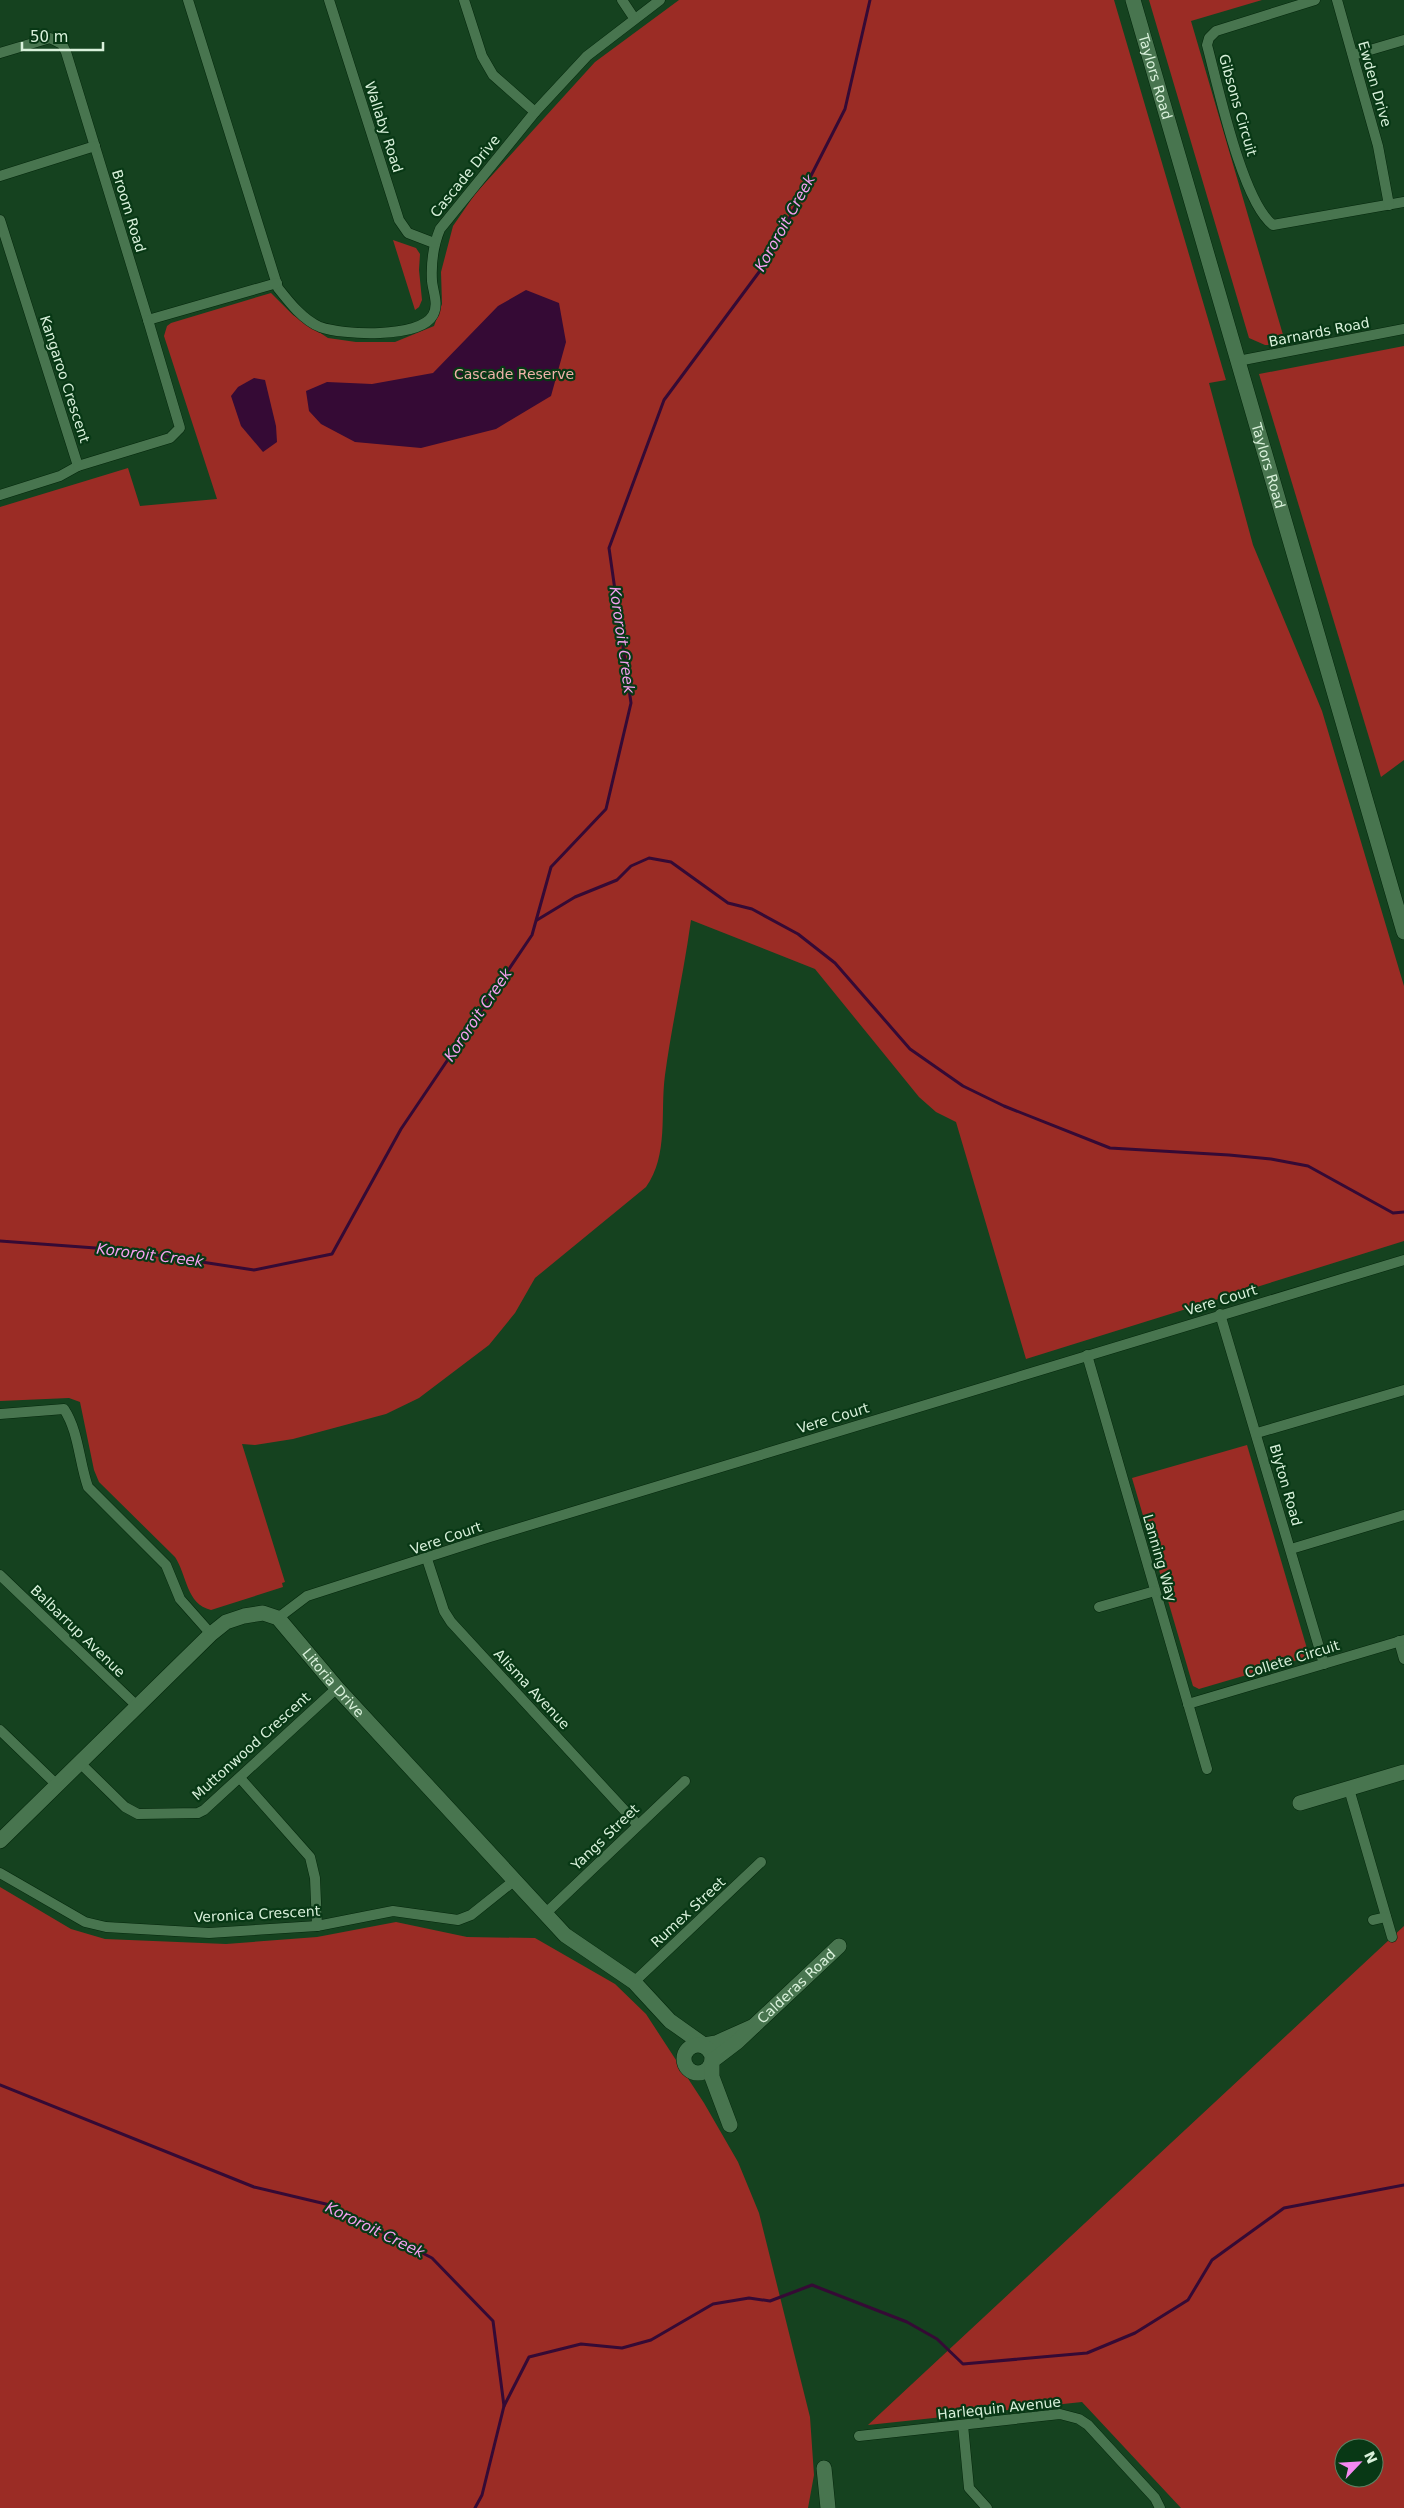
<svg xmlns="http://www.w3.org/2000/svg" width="1404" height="2508" viewBox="0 0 1404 2508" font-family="'DejaVu Sans',sans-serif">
<rect width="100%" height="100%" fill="#15421f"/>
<!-- green -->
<g fill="#9b2c25" fill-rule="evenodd">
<path d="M679 0H1114L1226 380 1209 383 1253 545 1322 711 1404 986V1241L1026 1359 956 1122 936 1112 919 1097 815 969 691 920C684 972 672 1023 665 1075 660 1112 669 1155 646 1187L535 1278 515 1313 489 1345 419 1398 386 1414 293 1439 255 1445 242 1444 285 1582 282 1583 283 1587 211 1610C186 1604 187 1575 175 1557L99 1482 94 1470 80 1402 69 1398 0 1401V507L128 468 140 506 217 499 164 336 167 326 171 323 271 293 293 315 328 338 356 342H395L434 326 442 304 441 272 453 226 475 194 595 62Z"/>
<path d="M1149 0H1262L1191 21 1286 345H1265L1249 338Z"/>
<path d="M393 240 416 248 420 254 419 270 422 300 419 307 415 310Z"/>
<path d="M1404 346V760L1381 777 1259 374Z"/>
<path d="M1247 1445 1308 1652 1304 1658 1199 1689 1193 1686 1132 1478Z"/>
<path d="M0 1887 71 1929 105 1939 226 1944 317 1937 396 1922 467 1937 535 1938 615 1984 646 2014 704 2103 738 2162 759 2213 810 2417 814 2475 808 2508H0Z"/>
<path d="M1404 1926V2508H1181L1082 2402 868 2425ZM1344 2448H1374V2478H1344Z"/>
</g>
<!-- water -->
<g fill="#350a35">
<path d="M526 290 559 303 566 342 551 396 496 429 421 448 355 442 321 424 309 411 306 391 327 382 372 384 433 373 498 306Z"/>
<path d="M254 378 265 380 276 426 277 442 263 452 241 426 231 396 238 387Z"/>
</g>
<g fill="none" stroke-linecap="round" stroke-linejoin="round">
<!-- stream -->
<g stroke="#350a35" stroke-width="3">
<path d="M537 920 575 897 617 880 631 866 649 858 671 862 728 903 752 909 798 934 835 963 910 1049 963 1086 1004 1106 1110 1148 1229 1155 1271 1159 1308 1166 1393 1213 1404 1212"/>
<path d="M0 1241 123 1250 254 1270 332 1254 401 1129 532 935 551 867 606 809 631 703 609 548 664 400 768 260 845 109 870 0"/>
<path d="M0 2085 254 2187 330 2205 432 2258 493 2321 504 2406 482 2495 475 2508"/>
<path d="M504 2406 529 2357 581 2344 622 2348 651 2340 713 2304 749 2298 770 2301 812 2285 907 2322 937 2339 963 2364 1087 2353 1135 2333 1188 2300 1212 2260 1284 2208 1404 2185"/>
</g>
<!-- street casing -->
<g stroke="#04270c" stroke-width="11">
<g id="street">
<path d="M188 0 278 288C289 302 303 320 320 327 342 335 420 339 433 315 439 304 433 292 432 281 431 263 433 246 440 229L535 112 587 56 660 0"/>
<path d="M329 0 399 220 408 233 434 243"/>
<path d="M464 0 482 56 493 75 535 112"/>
<path d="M622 0 634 18"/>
<path d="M1315 0 1216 31 1209 38 1207 45C1218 86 1242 201 1273 225L1404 202"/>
<path d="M1337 0 1378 146 1389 205"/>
<path d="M0 53 50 38 62 44 66 52 148 320 277 283"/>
<path d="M1353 55 1404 40"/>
<path d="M0 176 95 146"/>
<path d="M0 220 78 466 60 476 0 495"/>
<path d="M1238 361 1404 329"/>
<path d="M78 466 170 438 180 428 148 320"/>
<path d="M1220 1314 1324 1664"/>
<path d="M1087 1355 1207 1769"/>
<path d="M0 1414 64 1409C79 1432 79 1462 88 1487L166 1565 180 1599 211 1634"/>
<path d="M1257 1433 1404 1390"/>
<path d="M1291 1549 1404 1515"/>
<path d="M427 1559 444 1611 451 1622 638 1825"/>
<path d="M0 1575 137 1706"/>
<path d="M1099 1607 1155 1591"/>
<path d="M278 1618 307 1596 490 1537 1404 1260"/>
<path d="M1399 1641 1404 1659"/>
<path d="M1188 1704 1404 1640"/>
<path d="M0 1730 57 1785"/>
<path d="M79 1762 125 1807 138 1814 198 1813 204 1810 337 1688"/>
<path d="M240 1778 310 1857 315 1878 317 1926"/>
<path d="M1349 1789 1392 1937"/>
<path d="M0 1873 85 1922 106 1927 209 1933 317 1926 393 1911 458 1920 471 1915 515 1880"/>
<path d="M546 1913 685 1781"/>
<path d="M1373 1920 1386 1917"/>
<path d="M634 1982 761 1862"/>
<path d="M963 2425 969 2488 987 2508"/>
<path d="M859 2436 1060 2414 1079 2419 1088 2425 1155 2498 1160 2508"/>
</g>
</g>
<!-- secondary casing -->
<g stroke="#04270c" stroke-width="16">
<g id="secondary">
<path id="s1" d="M1133 0 1404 932"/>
<path d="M1300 1803 1404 1772"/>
<path id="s2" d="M0 1841 211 1634 226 1622 244 1616 263 1613 278 1618 337 1688 565 1935 634 1982 670 2021 704 2045 716 2043 754 2026"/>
<circle cx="698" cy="2059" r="14"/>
<path id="s3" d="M730 2125 712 2077V2061L737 2042 839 1946"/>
<path d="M824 2468 828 2508"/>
</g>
</g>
<!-- street -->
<use href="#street" stroke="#48754f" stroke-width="10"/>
<!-- secondary -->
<use href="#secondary" stroke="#48754f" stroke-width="15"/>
</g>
<g text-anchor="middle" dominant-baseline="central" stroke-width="4.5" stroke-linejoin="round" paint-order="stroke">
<!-- street labels -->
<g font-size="14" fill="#d9f1db" stroke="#083815">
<text stroke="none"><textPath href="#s1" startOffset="80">Taylors Road</textPath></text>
<text transform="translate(1375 84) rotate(74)">Ewden Drive</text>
<text transform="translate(1238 105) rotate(74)">Gibsons Circuit</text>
<text transform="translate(384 127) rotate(72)">Wallaby Road</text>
<text transform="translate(465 176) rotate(-51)">Cascade Drive</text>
<text transform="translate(129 211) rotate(73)">Broom Road</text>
<text transform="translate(1319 332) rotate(-11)">Barnards Road</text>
<text transform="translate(65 379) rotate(72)">Kangaroo Crescent</text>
<text stroke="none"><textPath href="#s1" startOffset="485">Taylors Road</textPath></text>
<text transform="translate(1221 1300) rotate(-17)">Vere Court</text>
<text transform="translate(833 1418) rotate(-17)">Vere Court</text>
<text transform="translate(1286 1485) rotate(74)">Blyton Road</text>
<text transform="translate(446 1538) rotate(-19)">Vere Court</text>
<text transform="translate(1160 1558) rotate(74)">Lanning Way</text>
<text transform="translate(78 1631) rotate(44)">Balbarrup Avenue</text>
<text transform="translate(1292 1659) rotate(-17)">Collete Circuit</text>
<text stroke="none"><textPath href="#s2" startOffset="454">Litoria Drive</textPath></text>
<text transform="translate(532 1689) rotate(47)">Alisma Avenue</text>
<text transform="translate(251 1746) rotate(-42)">Muttonwood Crescent</text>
<text transform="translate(605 1837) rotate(-44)">Yangs Street</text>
<text transform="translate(688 1912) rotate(-43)">Rumex Street</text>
<text transform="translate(257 1914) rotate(-3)">Veronica Crescent</text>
<text stroke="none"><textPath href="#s3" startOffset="180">Calderas Road</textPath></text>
<text transform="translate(999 2408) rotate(-6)">Harlequin Avenue</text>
</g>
<!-- park labels -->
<g font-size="14" fill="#eeb2a9" stroke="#083815">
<text x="514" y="374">Cascade Reserve</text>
</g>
<!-- water labels -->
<g font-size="15" font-style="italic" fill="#f5a0f1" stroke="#083815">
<text transform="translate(785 223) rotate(-61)">Kororoit Creek</text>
<text transform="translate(622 640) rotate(82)">Kororoit Creek</text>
<text transform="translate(478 1015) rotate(-56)">Kororoit Creek</text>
<text transform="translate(150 1255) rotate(7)">Kororoit Creek</text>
<text transform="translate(375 2230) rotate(26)">Kororoit Creek</text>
</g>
</g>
<!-- north arrow -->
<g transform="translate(1359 2463) rotate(65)"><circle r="24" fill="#083815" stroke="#5c8264"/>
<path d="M0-4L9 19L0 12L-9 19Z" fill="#f489f1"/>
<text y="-8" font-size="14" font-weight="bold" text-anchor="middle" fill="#d9f1db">N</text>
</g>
<!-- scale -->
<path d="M22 42v8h81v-8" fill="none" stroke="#d9f1db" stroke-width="2.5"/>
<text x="30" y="42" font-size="15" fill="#d9f1db" stroke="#083815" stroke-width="4" paint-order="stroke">50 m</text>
</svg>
